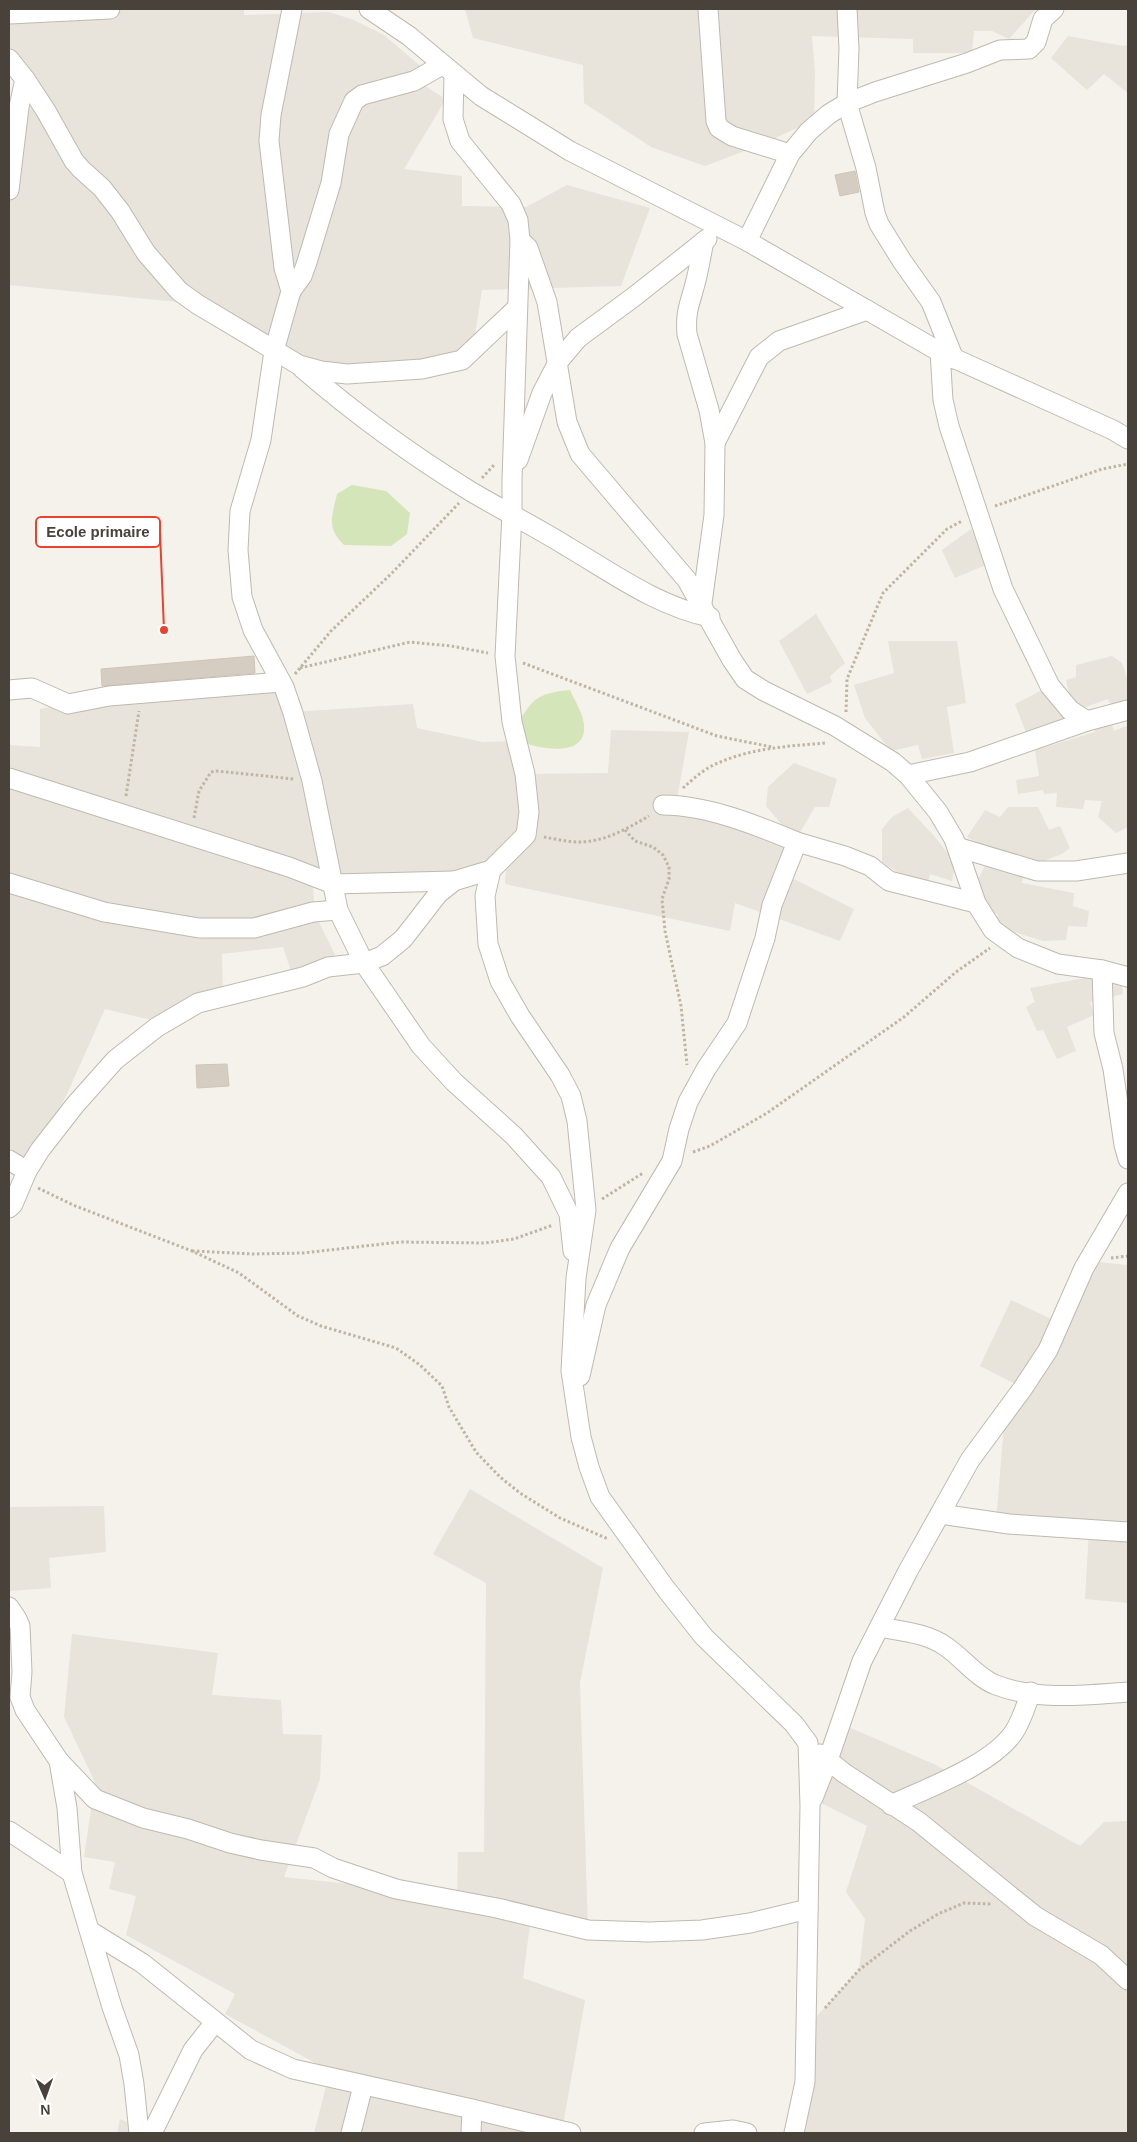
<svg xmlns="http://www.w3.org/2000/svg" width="1137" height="2142" viewBox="0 0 1137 2142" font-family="Arial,sans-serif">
<rect width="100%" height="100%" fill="#f5f2ec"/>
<!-- residential -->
<g fill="#e8e3db">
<path d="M9 9H244V15L329 12 354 20 384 35 425 70 420 83 446 99 404 169 462 176V206L526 207 567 185 650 208 621 286 482 290 472 353 462 360 321 371 197 304 9 285V168L22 115 40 101 21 72 9 74Z"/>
<path d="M465 9H1036L1009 39 992 31H974L972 53H913V39L812 36 815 71 814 124 799 127 763 144 705 166 651 147 584 103 583 65 473 38Z"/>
<path d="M1068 36 1123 46 1128 45V93L1104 74 1087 90 1051 58Z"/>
<path d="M971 529 988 564 955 578 942 550Z"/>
<path d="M816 614 845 663 830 676 832 682 807 694 779 641Z"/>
<path d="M888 641H957L966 703 947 707 954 753 922 759 918 745 891 751 865 718 854 685 894 673Z"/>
<path d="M1112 656 1122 663 1128 681V701L1111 706 1108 699 1083 708 1069 693 1066 680 1076 677V665Z"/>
<path d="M281 682 293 712 413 704 417 728 483 742 519 741 525 774 608 773 611 730 689 732 676 805 797 842 784 874 854 909 840 941 735 903 730 931 505 884 507 855 454 881 312 876 315 914 335 955 291 971 283 947 222 954 223 996 164 1023 105 1009 67 1094 33 1158 9 1157V745L40 747V709L109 696Z"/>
<path d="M1044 689 1052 697 1065 721 1027 735 1015 704Z"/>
<path d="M1111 722 1114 731 1128 725V827L1116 833 1098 817 1102 801 1085 800 1083 809 1056 807 1057 793 1044 794 1043 790 1018 794 1016 780 1039 776 1035 750 1095 732 1093 724Z"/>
<path d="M794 763 837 779 829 807H815L799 834 783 826 766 806 768 787Z"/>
<path d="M1008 807H1038L1049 830 1060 826 1070 848 1062 854 1041 862 997 854 967 837 985 810 1000 817Z"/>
<path d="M908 808 935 837 955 863 952 881 930 874 928 882 910 880 882 862V829L892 817Z"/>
<path d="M987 861 1023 873 1022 883 1074 893 1073 906 1089 911 1087 927 1068 926 1066 940 1043 941 1014 932 996 921 998 915 985 907 974 888Z"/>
<path d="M1095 976 1121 981 1123 994 1090 1002 1094 1015 1067 1027 1076 1051 1057 1059 1043 1030 1037 1031 1026 1007 1035 1002 1030 988Z"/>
<path d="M1088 1261 1128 1265V1603L1085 1599 1089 1530 996 1522 1005 1413 1023 1388 980 1366 1011 1300 1060 1323Z"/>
<path d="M470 1489 603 1568 580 1683 588 1930 531 1917 523 1978 585 2000 562 2131 571 2133H314L330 2071 225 2014 235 1994 126 1935 136 1896 109 1889 115 1862 84 1857 95 1782 64 1717 72 1634 218 1653 212 1695 281 1700 283 1734 322 1735 320 1779 284 1877 396 1889 457 1900 458 1852H484L486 1583 433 1554Z"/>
<path d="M104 1506 106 1552 49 1558 51 1588 9 1591V1507Z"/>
<path d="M844 1725 936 1765 1080 1846 1104 1822 1128 1821V2133H794L806 2028 859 1970 865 1919 846 1892 867 1826 821 1803 831 1765Z"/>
<path d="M120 2119 154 2133H117Z"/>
</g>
<!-- green -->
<g fill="#d3e5b9">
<path d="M352 485 386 491 410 513 407 534 391 546 344 545C326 528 332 516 337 494Z"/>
<path d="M570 690C575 701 586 718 584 731 581 758 536 748 519 741L516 722C523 716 526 710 532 703 541 693 558 691 570 690Z"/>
</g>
<!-- building -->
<g fill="#d6cdc2" stroke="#d0c5b6">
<path d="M855 171 859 192 840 196 835 175Z"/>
<path d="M254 656 255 673 102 686 101 669Z"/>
<path d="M227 1064 229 1086 197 1088 196 1065Z"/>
</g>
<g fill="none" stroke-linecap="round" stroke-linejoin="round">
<!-- minor casing -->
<g stroke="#c0b9af" stroke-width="21">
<g id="minor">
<path d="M292 9 271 115 269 141 284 268 291 291 274 351 261 440 240 511 238 550 242 597 253 630 284 687 293 713 312 781 338 910 364 963 421 1046 454 1082 514 1136 551 1177 569 1214 573 1251"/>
<path d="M369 9 409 36 481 96 570 151 747 241 940 352 1113 430 1128 439"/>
<path d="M708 9 716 121 719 128 732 136 790 154"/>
<path d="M847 9 849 48 847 103 866 168 875 213 879 224 902 261 931 302 954 359"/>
<path d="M9 14 110 9"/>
<path d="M9 59 25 79 46 111 74 161 81 169 102 188 120 211 146 253 179 291 197 304 299 365 321 371 347 374 422 369 462 360 517 308"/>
<path d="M454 75 453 119 460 141 511 204 518 220 520 240 512 480V514L505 656 512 722 525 774 529 812 526 835 491 870 485 896 488 944 500 981 520 1016 560 1075 571 1096 577 1121 586 1210 576 1278 571 1371 581 1437 589 1467 600 1497 666 1589 704 1637 794 1724 808 1743 810 1806 805 2082 794 2133"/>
<path d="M9 190 19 107 25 79"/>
<path d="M520 240 528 248 547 302 567 422 580 454 687 580 732 660 745 679 764 691 835 726 893 762 908 775 938 812 954 839 976 903 993 930 1018 948 1058 964 1102 970 1128 977"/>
<path d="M747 241 790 154 809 131 829 114 847 103 875 92 967 63 1000 50 1029 49 1036 42 1043 19 1054 9"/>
<path d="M291 291 302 276 307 262 331 183 339 134 354 101 362 95 414 81 442 65"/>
<path d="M940 352 943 400 949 426 1003 589 1050 686 1070 710 1087 721"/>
<path d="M302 368C354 413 410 454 470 491 502 510 536 527 568 547 614 574 657 606 710 617"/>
<path d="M715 443 759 357 779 341 867 310"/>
<path d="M518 460 542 393 558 362 578 338 635 296 707 239"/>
<path d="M702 603 714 515 715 443 709 410 687 334C685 311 690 304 695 284 699 270 701 255 704 241"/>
<path d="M9 690 32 688 68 704 109 696 281 682"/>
<path d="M908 775 970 762 1087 721 1128 710"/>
<path d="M9 778 289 867 333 884 454 881"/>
<path d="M797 842 845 856 870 866 889 881 976 903"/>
<path d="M957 847 1037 871H1076L1128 863"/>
<path d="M9 883 104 912 199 928H254L313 912 338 910"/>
<path d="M1102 970 1104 1033 1113 1069 1124 1145 1128 1159"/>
<path d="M9 1160 27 1171"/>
<path d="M9 1208 13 1204 27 1171 40 1150 75 1105 115 1060 157 1027 198 1003 303 977 328 967 364 963 382 956 403 939 438 894 454 881 491 870"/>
<path d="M580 1376 596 1305 620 1248 672 1161 679 1129 688 1102 706 1069 737 1023 765 938 772 905 797 842C756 825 707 805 663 805"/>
<path d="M940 1514 1009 1524 1128 1532"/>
<path d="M9 1607 17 1619 20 1626 22 1672 20 1697 25 1710 59 1761 67 1808 72 1873 112 2007 129 2055 134 2084 139 2133"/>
<path d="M880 1627C900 1631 927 1633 945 1646 962 1657 977 1678 996 1685 1037 1701 1086 1695 1128 1692"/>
<path d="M820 1754 844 1773 919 1822 1035 1916 1101 1955 1128 1980"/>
<path d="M59 1761 95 1799 143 1818 188 1829 230 1843 261 1850 314 1858 333 1868 396 1889 497 1908 588 1930 649 1932 702 1930 750 1923 808 1909"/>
<path d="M813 1798 828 1760 862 1661 908 1571 970 1460 1023 1388 1048 1350 1084 1268 1128 1193"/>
<path d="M891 1805C927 1788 992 1765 1014 1732 1022 1720 1026 1705 1031 1692"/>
<path d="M9 1831 72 1873"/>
<path d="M90 1931 142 1963 251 2050 293 2069 472 2109 571 2133"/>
<path d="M152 2133 193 2050 215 2022"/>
<path d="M351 2133 363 2086"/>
<path d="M471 2133 472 2109"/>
<path d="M704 2133 733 2130 747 2133"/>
</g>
</g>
<!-- path -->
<g stroke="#c0b4a2" stroke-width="3" stroke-dasharray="2.5 2.5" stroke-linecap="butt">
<path d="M482 478 494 465"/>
<path d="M995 506 1102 469 1128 464"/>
<path d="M523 663 717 736 772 747"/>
<path d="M300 668 410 642 451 646 488 653"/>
<path d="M295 674 331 631 392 573 459 503"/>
<path d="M846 712 847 679 883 593 947 529 962 521"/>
<path d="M683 788C693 779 705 768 718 763 752 748 789 746 826 743"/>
<path d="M126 796 139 711"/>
<path d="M194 818 199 791 211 772 216 771 294 779"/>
<path d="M625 830 635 841 653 847 663 855 669 867V879L662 899 665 931 681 1006 687 1065"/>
<path d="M544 837C555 839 568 842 579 842 605 842 628 828 649 816"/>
<path d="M693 1152 710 1146 767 1113 904 1017 956 972 990 948"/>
<path d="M38 1188 73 1205 192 1251 239 1273 298 1316 321 1326 396 1348 420 1365 442 1386 449 1407 476 1452 500 1477 520 1493 560 1518 608 1539"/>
<path d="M602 1199 643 1173"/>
<path d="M192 1251 253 1254 303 1253 400 1242 485 1243 514 1239 553 1225"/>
<path d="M1111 1258 1128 1256"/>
<path d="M825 2008 859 1970 910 1931 938 1914 964 1903 991 1904"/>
</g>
<!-- minor -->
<use href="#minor" stroke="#fff" stroke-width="19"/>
</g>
<!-- callouts -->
<path fill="none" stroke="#e9422f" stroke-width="2" d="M164 630L160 532"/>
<circle fill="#e9422f" stroke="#fff" stroke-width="2" cx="164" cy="630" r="5"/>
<rect fill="#fff" stroke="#e9422f" stroke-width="2" x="36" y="517" width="124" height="30" rx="5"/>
<g font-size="15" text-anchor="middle" font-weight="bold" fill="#49423a">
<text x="98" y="537">Ecole primaire</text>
</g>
<!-- border -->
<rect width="1137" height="2142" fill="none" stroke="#49423a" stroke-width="20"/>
<!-- north arrow -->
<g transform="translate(45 2097) rotate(178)" stroke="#ffffff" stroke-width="4" paint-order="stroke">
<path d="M0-4L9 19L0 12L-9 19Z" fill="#49423a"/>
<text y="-8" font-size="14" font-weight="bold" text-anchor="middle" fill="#49423a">N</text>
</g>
</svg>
